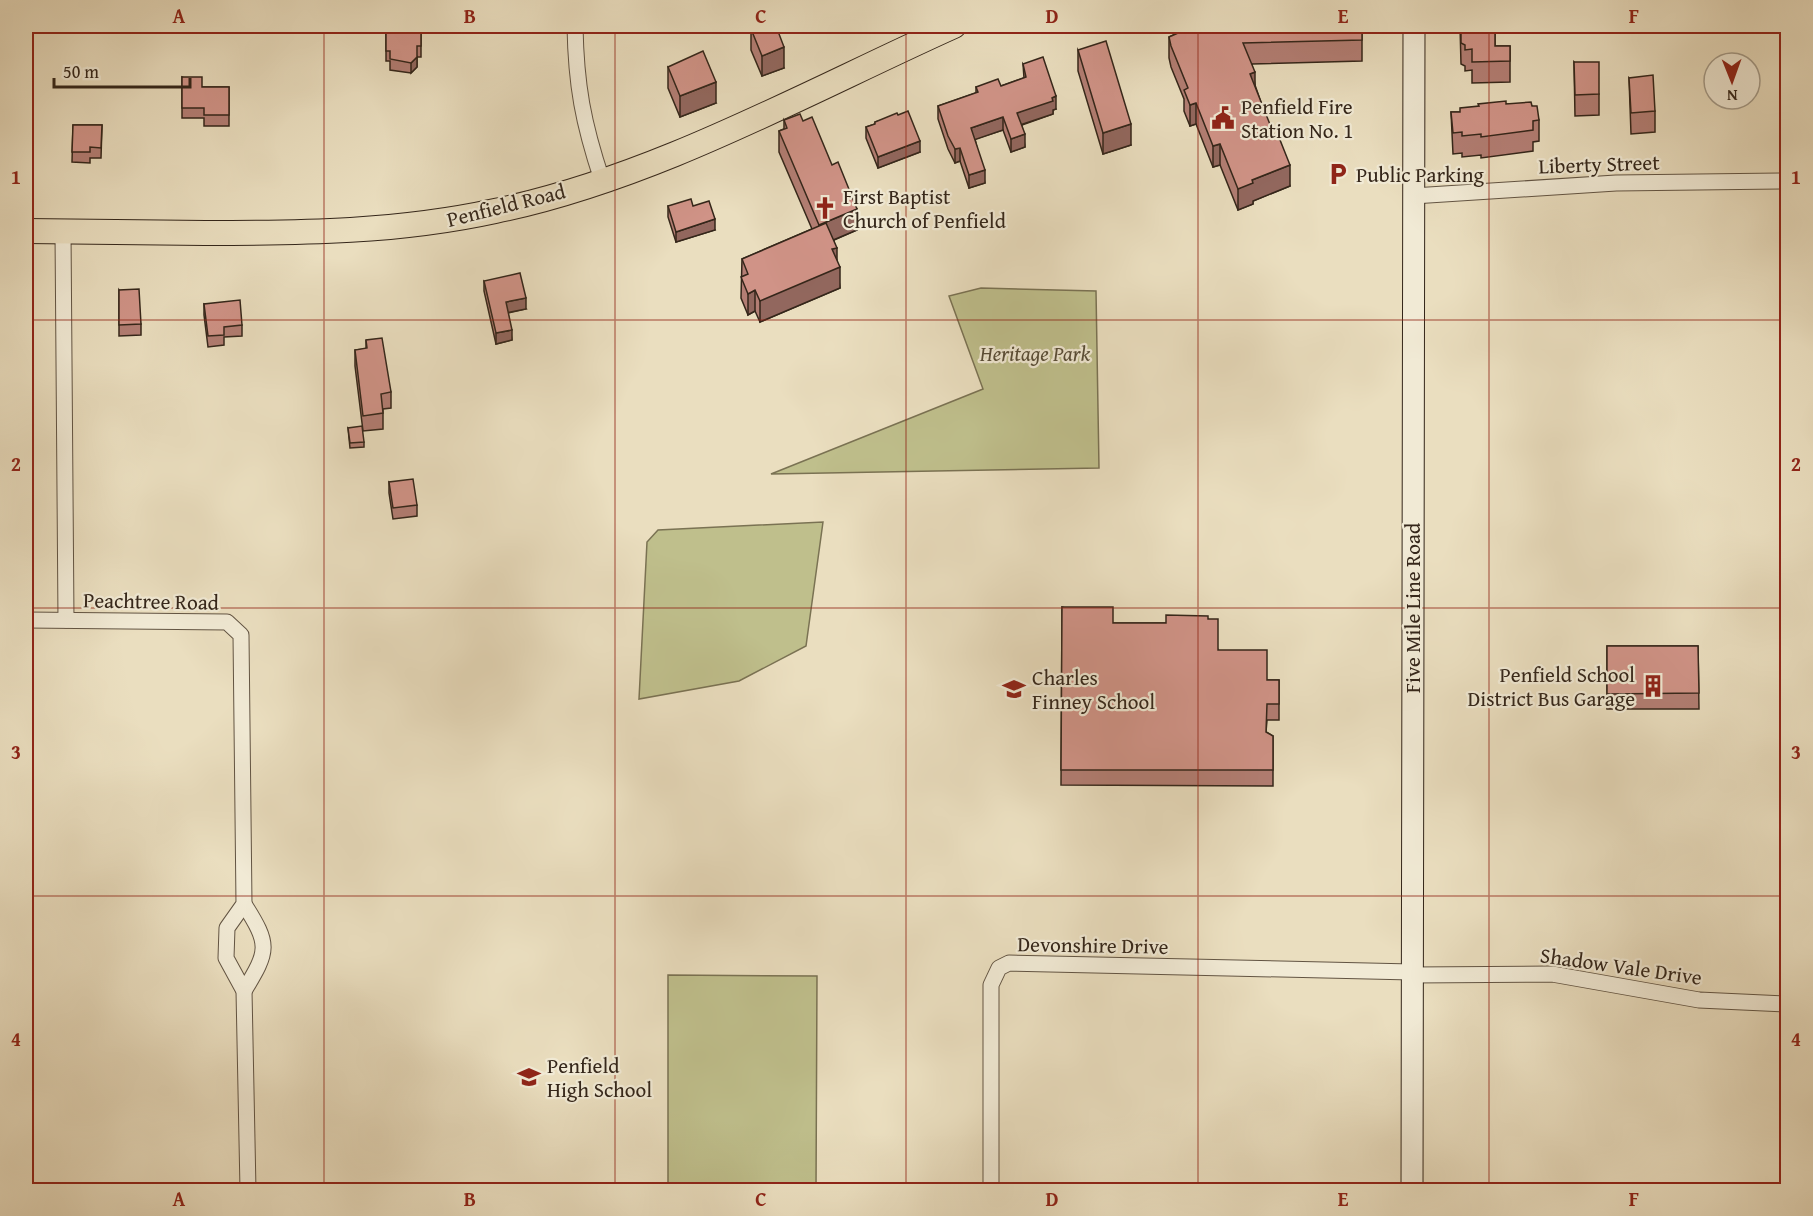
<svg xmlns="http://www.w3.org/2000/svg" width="1813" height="1216" viewBox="0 0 1813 1216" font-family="'Gentium Book Plus',serif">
<rect width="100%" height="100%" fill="#eadebf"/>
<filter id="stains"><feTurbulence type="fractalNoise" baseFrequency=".00333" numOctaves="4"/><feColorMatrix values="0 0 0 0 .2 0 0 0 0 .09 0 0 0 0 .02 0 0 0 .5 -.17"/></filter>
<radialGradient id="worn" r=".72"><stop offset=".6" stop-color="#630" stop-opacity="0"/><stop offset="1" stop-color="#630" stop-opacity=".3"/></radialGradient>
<!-- green -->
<g fill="#bfbf8c" stroke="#7a7253" stroke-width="1.5">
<path d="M981 288 1096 291 1099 468 771 474 983 389 949 296Z"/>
<path d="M823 522 806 646 739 681 639 699 647 542 658 530Z"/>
<path d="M668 975 817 976 816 1190H668Z"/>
</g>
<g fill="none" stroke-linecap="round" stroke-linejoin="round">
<!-- minor casing -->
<g stroke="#625443" stroke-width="17">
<g id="minor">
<path d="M575 26C576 85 583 123 602 180"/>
<path d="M1413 196 1616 183 1788 181"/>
<path d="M63 232 66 620"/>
<path d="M26 620 227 622 241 635 244 904 227 928 226 958 244 991 248 1190"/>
<path d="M1412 975 1552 974 1699 1000 1788 1004"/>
<path d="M244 991C269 950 270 945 244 904"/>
<path d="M991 1190V985L999 968 1009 963 1412 972"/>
</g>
</g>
<!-- secondary casing -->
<g stroke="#34261a" stroke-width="23">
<path id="secondary" d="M1412 1190 1414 26"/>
</g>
<!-- primary casing -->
<g stroke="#34261a" stroke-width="26">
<path id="primary" d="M26 231C85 232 145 232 205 233 303 233 399 232 495 211 655 178 807 92 954 26"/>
</g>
<!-- minor -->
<use href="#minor" stroke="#f1ead5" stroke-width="15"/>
<!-- secondary -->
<use href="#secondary" stroke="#f1ead5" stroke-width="21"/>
<!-- primary -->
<use href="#primary" stroke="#eadebf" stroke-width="24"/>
</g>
<!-- wall -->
<g fill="#b37e74" stroke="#34261a" stroke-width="1.5">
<path d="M421 26V57H417V67L411 73 390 70V61H386V29H395Z"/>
<path d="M1178 26H1362V61L1252 64 1255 85 1290 186 1253 201V204L1238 210 1220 165 1213 167 1196 124 1190 126 1184 111V99L1171 67 1169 58V37L1180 32Z"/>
<path d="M1460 26H1495V46H1510V82L1472 83V70L1465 71V66L1461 64Z"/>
<path d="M751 29 784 68 762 76 751 50Z"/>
<path d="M1078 50 1131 145 1103 154 1078 71Z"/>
<path d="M1574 62 1599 94V115L1575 116Z"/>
<path d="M1023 64 1056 109 1053 110V114L1022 125 1025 147 1011 152 1003 130 975 139 985 183 969 188 960 161 955 163 948 149 938 119V106L976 93V87L1001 86 1024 78Z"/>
<path d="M668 67 716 103 680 117 668 88Z"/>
<path d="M182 77 202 87H229V126H204V118H182Z"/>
<path d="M1629 78 1655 111V132L1631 134Z"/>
<path d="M1506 104 1532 106 1539 120V141L1533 142V151L1481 158V155L1462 157V153L1453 154 1451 112H1460L1479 106Z"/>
<path d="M898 115 920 152 878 168 866 138V127L875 124V122Z"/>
<path d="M784 120 857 230 834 240 840 288 760 322 755 311 748 315 741 298 742 259 812 229 779 152V131L784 129Z"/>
<path d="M73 125H102L101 158H90V163L72 162Z"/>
<path d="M668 206H693L715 230 676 242 668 217Z"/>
<path d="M484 281 526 309 508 313 512 340 496 344 484 291Z"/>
<path d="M119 290 141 324V335L119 336Z"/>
<path d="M204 304 242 325V336L224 337V345L208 347 204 315Z"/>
<path d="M366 340 391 392V408L383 409V429L363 431 355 366V350L366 349Z"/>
<path d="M348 428 364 442V447L350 448Z"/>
<path d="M389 482 417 505V516L393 519 389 493Z"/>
<path d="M1062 607 1113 623H1166L1208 619 1218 650 1267 680H1279V720H1267L1266 732 1273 736V786L1061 785Z"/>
<path d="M1607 646H1698L1699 709H1607Z"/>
</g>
<!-- shaded-wall -->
<g fill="#92675e" stroke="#34261a" stroke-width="1.5">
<path d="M784 47V68L762 76V56Z"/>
<path d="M417 57V67L411 73V63Z"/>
<path d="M1255 72V93L1250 74Z"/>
<path d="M716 82V103L680 117V96Z"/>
<path d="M1056 96V109L1053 110V114L1017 126V113Z"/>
<path d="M1196 103V124L1190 126V105Z"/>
<path d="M1003 117V130L971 141V128Z"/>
<path d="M1131 124V145L1103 154V133Z"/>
<path d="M1025 134V147L1011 152V139Z"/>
<path d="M920 141V152L878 168V157Z"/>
<path d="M1220 144V165L1213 167V146Z"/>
<path d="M960 148V161L955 163V149Z"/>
<path d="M1290 165V186L1253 201V204L1238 210V189L1252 180Z"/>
<path d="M985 170V183L969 188V175Z"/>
<path d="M857 209V230L819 246V225Z"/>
<path d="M715 219V230L676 242V232Z"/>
<path d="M837 248V268L840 267V288L760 322V301L832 249Z"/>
<path d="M755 290V311L748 315V294Z"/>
<path d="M526 298V309L506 313V302Z"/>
<path d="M512 330V340L496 344V333Z"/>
</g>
<!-- building -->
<g fill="#d09387" stroke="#34261a" stroke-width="1.5">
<path d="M395 26H421V46H417V57L411 63 390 59V51H386V29H395Z"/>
<path d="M762 26H776L784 47 762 56 751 29Z"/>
<path d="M1186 26H1362V40L1243 43 1255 72 1250 74 1275 137 1278 135 1290 165 1252 180 1253 183 1238 189 1220 144 1213 146 1196 103 1190 105 1184 90 1188 88 1171 46 1169 37 1187 29Z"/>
<path d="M1461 26H1495V46H1510V61L1472 62V49L1465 50V45L1461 43Z"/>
<path d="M1106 41 1131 124 1103 133 1078 50Z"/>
<path d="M703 51 716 82 680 96 668 67Z"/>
<path d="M1043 57 1056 96 1052 98 1053 101 1017 113 1025 134 1011 139 1003 117 971 128 985 170 969 175 960 148 955 149 948 136 938 106 978 92 976 87 998 79 1001 86 1026 77 1023 64Z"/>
<path d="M1574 62H1599V94L1575 95Z"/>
<path d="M1653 75 1655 111 1631 113 1629 78Z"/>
<path d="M182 77H202V87H229V115H204V108H182Z"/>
<path d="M1506 101V104L1531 102 1532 106H1537L1539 120 1533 121V130L1481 137V134L1462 136V132L1453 133 1451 112H1460V108L1479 106 1478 104Z"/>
<path d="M908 111 920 141 878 157 866 127 875 124V122L897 113 898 115Z"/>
<path d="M800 114 803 121 812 117 832 165 838 162 857 209 819 225 779 131 787 128 784 120Z"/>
<path d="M73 125H102L101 148 90 147V152H72Z"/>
<path d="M691 199 693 206 709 201 715 219 676 232 668 206Z"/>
<path d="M826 223 837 248 832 249 840 267 760 301 755 290 748 294 741 277 748 274 742 259Z"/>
<path d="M520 273 526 298 506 302 512 330 496 333 484 281Z"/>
<path d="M139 289 141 324 119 325V290Z"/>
<path d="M240 300 242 325 224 327V335L208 336 204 304Z"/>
<path d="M382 338 391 392 381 394 383 413 363 416 355 350 367 348 366 340Z"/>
<path d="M362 426 364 442 350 443 348 428Z"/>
<path d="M413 479 417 505 393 508 389 482Z"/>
<path d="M1062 607H1113V623H1166V615L1208 616V619H1218V650H1267V680H1279V704H1267L1266 732 1273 736V770H1061Z"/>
<path d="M1607 646H1698L1699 693 1607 694Z"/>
</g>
<!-- grid -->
<path fill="none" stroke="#8f2418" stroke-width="1.5" stroke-opacity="0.55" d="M324 26V1190M615 26V1190M906 26V1190M1198 26V1190M1489 26V1190M26 320H1788M26 608H1788M26 896H1788"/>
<!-- icons -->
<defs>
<g id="civic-bare" transform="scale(1.8)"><path d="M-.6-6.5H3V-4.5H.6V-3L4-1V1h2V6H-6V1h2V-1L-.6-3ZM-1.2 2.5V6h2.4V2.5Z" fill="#8f2418" stroke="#f1ead5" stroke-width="2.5" paint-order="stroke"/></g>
<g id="parking-bare" transform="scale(1.8)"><path d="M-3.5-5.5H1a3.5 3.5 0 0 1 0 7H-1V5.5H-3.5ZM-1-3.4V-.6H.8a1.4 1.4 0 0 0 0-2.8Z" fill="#8f2418" stroke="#f1ead5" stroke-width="2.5" paint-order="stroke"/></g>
<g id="church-bare" transform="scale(1.8)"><path d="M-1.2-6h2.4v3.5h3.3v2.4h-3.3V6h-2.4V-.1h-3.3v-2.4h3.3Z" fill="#8f2418" stroke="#f1ead5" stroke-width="2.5" paint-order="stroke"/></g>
<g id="building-bare" transform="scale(1.8)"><path d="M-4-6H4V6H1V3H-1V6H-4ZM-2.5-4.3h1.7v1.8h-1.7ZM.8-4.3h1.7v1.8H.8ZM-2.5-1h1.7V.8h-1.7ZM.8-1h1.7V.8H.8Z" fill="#8f2418" stroke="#f1ead5" stroke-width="2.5" paint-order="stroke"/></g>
<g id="school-bare" transform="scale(1.8)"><path d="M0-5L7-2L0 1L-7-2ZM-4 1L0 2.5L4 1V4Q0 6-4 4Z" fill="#8f2418" stroke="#f1ead5" stroke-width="2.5" paint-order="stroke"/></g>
</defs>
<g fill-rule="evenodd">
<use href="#civic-bare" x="1223" y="118"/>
<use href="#parking-bare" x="1338" y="174"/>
<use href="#church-bare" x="825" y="208"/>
<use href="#building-bare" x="1653" y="686"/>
<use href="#school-bare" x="1014" y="689"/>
<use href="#school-bare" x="529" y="1077"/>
</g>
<g text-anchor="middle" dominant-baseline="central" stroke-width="4.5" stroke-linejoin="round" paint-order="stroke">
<!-- poi labels -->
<g font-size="21" fill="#34261a" stroke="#f1ead5" text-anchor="start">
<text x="1241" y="106">Penfield Fire<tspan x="1241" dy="24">Station No. 1</tspan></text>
<text x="1356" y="174">Public Parking</text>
<text x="843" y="196">First Baptist<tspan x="843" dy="24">Church of Penfield</tspan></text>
<text x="1635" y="674" text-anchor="end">Penfield School<tspan x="1635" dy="24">District Bus Garage</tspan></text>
<text x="1032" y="677">Charles<tspan x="1032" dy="24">Finney School</tspan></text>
<text x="547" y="1065">Penfield<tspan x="547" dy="24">High School</tspan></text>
</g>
<!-- street labels -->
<g font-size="21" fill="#34261a" stroke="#f1ead5">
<text transform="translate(1599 164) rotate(-2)">Liberty Street</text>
<text transform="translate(506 205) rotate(-14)">Penfield Road</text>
<text transform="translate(151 601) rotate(1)">Peachtree Road</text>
<text transform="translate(1412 608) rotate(-90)">Five Mile Line Road</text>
<text transform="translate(1093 945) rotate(1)">Devonshire Drive</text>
<text transform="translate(1621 966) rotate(8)">Shadow Vale Drive</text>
</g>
<!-- park labels -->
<g font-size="21" font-style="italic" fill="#574c36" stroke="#f1ead5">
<text x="1035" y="353">Heritage Park</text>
</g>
</g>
<!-- margin -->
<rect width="1813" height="1216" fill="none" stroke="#eadebf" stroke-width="66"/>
<!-- north arrow -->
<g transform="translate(1732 81) rotate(179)"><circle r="28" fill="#f1ead5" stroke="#a59c8a" stroke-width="1.5"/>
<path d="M0-4.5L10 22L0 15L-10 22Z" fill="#8f2418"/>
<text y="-9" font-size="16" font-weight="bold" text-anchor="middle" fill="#34261a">N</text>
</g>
<!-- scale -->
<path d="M54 78v9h136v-9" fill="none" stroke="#34261a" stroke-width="3"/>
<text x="63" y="78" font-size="18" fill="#34261a" stroke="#f1ead5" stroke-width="4.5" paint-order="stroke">50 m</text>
<rect x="33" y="33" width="1747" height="1150" fill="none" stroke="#8f2418" stroke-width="2"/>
<g font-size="20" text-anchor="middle" font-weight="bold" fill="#8f2418">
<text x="179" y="23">A</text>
<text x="470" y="23">B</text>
<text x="761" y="23">C</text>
<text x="1052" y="23">D</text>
<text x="1343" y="23">E</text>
<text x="1634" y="23">F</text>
<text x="16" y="184">1</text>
<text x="1796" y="184">1</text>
<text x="16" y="471">2</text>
<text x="1796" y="471">2</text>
<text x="16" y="759">3</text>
<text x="1796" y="759">3</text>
<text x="16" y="1046">4</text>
<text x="1796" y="1046">4</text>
<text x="179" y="1206">A</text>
<text x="470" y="1206">B</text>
<text x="761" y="1206">C</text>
<text x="1052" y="1206">D</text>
<text x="1343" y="1206">E</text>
<text x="1634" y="1206">F</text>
</g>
<rect width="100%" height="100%" filter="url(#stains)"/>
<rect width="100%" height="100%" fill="url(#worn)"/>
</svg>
